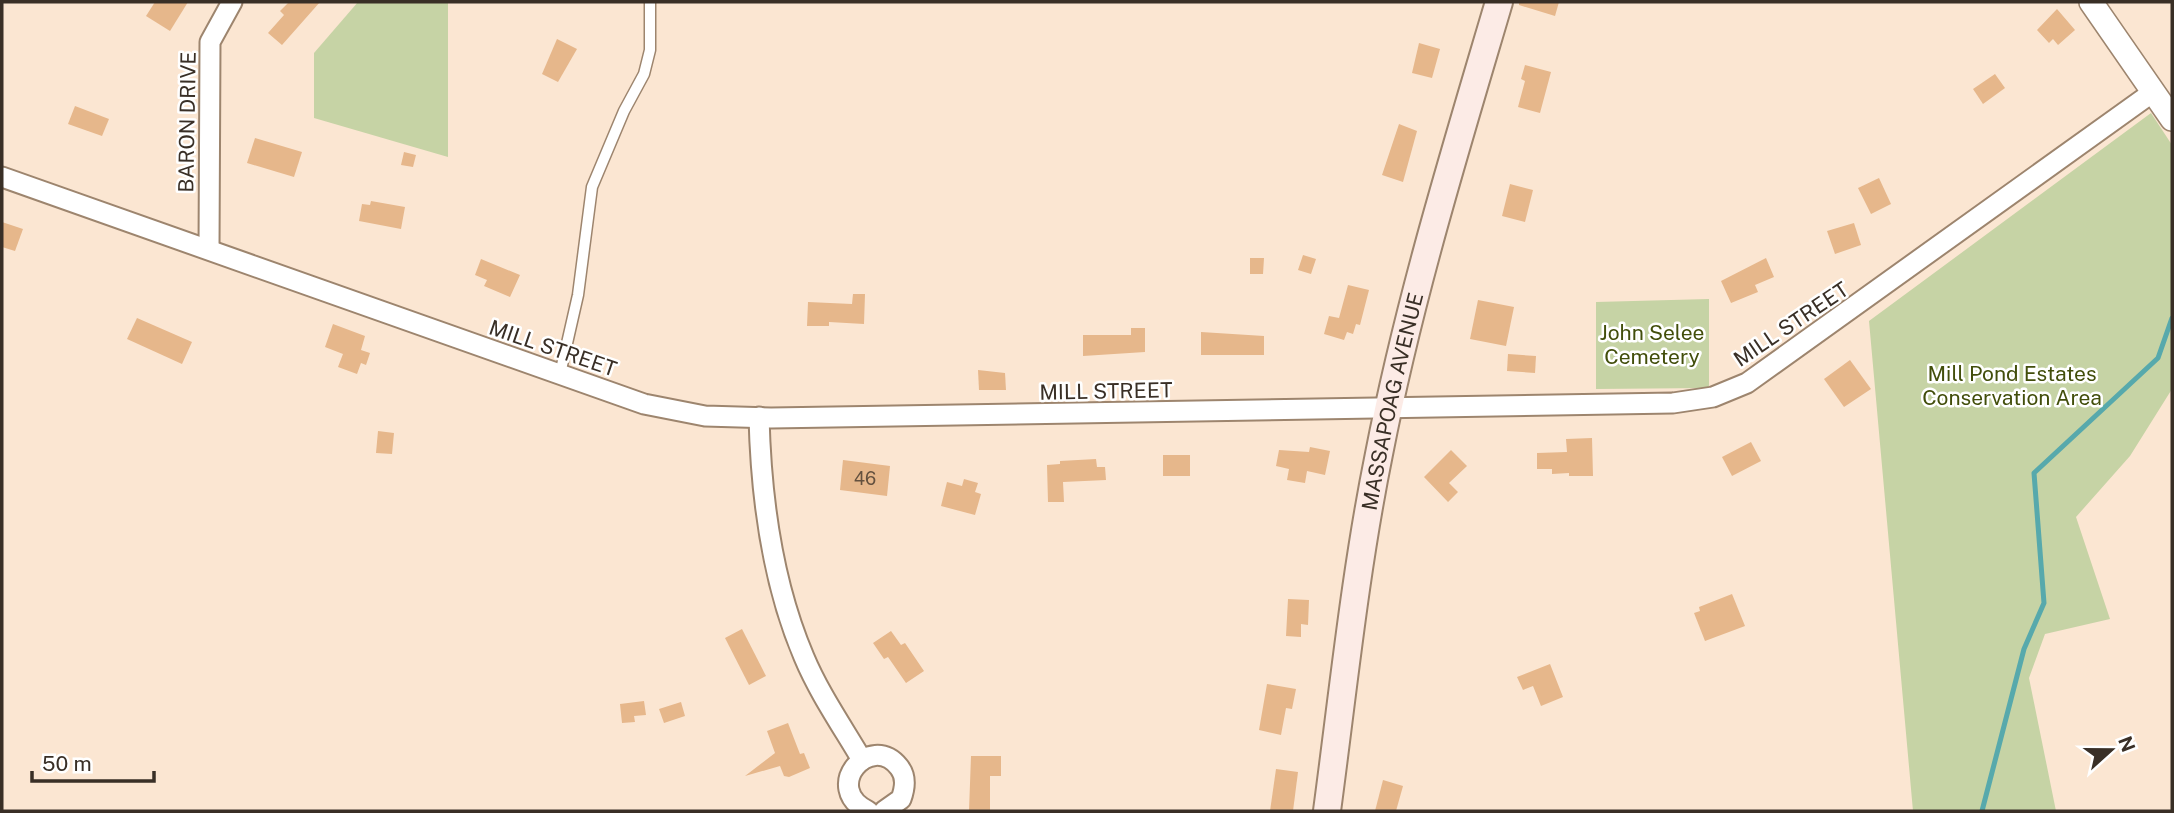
<svg xmlns="http://www.w3.org/2000/svg" width="2174" height="813" viewBox="0 0 2174 813" font-family="'Public Sans',sans-serif">
<rect width="100%" height="100%" fill="#fbe6d2"/>
<!-- green -->
<g fill="#c6d3a5">
<path d="M358 2H448V157L314 118V53Z"/>
<path d="M2151 113 2172 145V389L2130 456 2076 517 2110 619 2045 634 2029 678 2056 811H1913L1869 321Z"/>
<path d="M1709 299V388L1596 389V302Z"/>
</g>
<g fill="none" stroke-linecap="round" stroke-linejoin="round">
<!-- stream -->
<path stroke="#57a9ac" stroke-width="5" d="M1982 811 2024 649 2044 603 2034 473 2158 358 2172 318"/>
</g>
<!-- building -->
<g fill="#e6b78b">
<path d="M155 2H188L170 31 146 16Z"/>
<path d="M289 2H320L282 45 268 33 284 15 280 11Z"/>
<path d="M1519 2H1559L1555 16 1519 5Z"/>
<path d="M2057 9 2075 30 2058 45 2053 39 2049 43 2037 30Z"/>
<path d="M557 39 577 49 558 82 542 74Z"/>
<path d="M1419 43 1440 49 1432 78 1412 73Z"/>
<path d="M1525 65 1551 72 1540 113 1518 107 1525 81 1521 79Z"/>
<path d="M1995 74 2005 88 1983 104 1973 89Z"/>
<path d="M75 106 109 119 102 136 68 124Z"/>
<path d="M1399 124 1417 131 1403 182 1382 175Z"/>
<path d="M255 138 302 152 294 177 247 163Z"/>
<path d="M404 152 416 155 413 167 401 165Z"/>
<path d="M1879 178 1891 204 1871 214 1858 188Z"/>
<path d="M1510 184 1533 190 1525 222 1502 216Z"/>
<path d="M371 201 405 207 401 229 359 221 362 204 370 205Z"/>
<path d="M2 222 23 229 15 251 2 247Z"/>
<path d="M1854 223 1861 245 1835 254 1827 231Z"/>
<path d="M1303 255 1316 259 1311 274 1298 270Z"/>
<path d="M1250 258H1264L1263 274H1250Z"/>
<path d="M1766 258 1774 277 1755 285 1758 292 1731 303 1721 281Z"/>
<path d="M481 259 520 275 510 297 484 286 487 280 475 275Z"/>
<path d="M1348 285 1369 290 1360 325 1356 324 1353 334 1347 332 1344 340 1324 334 1329 316 1339 318Z"/>
<path d="M853 294H865L864 324 829 322V326H807L808 302 852 304Z"/>
<path d="M1478 300 1514 307 1506 346 1470 339Z"/>
<path d="M137 318 192 342 182 364 127 339Z"/>
<path d="M333 324 365 336 361 350 370 353 366 365 361 363 357 374 338 367 343 354 325 347Z"/>
<path d="M1131 328H1145V352L1083 356V335H1131Z"/>
<path d="M1201 332 1264 336V355H1201Z"/>
<path d="M1508 354 1536 356 1535 373 1507 371Z"/>
<path d="M1850 360 1871 389 1844 407 1824 379Z"/>
<path d="M978 370 1005 373 1006 390H979Z"/>
<path d="M378 431 394 433 392 454 376 453Z"/>
<path d="M1592 438 1593 476H1569V473L1552 474V469H1537V453L1567 452 1566 439Z"/>
<path d="M1751 442 1761 461 1732 476 1722 457Z"/>
<path d="M1310 447 1330 451 1325 475 1307 471 1305 483 1287 480 1289 469 1276 466 1279 450 1309 452Z"/>
<path d="M1451 450 1467 466 1449 483 1458 492 1448 502 1424 477Z"/>
<rect x="1163" y="455" width="27" height="21"/>
<path d="M1096 459 1097 467H1105L1106 480 1063 482 1064 502H1048L1047 465 1060 464V461Z"/>
<path d="M843 460 890 466 887 496 840 490Z"/>
<path d="M964 479 978 483 975 492 981 494 975 515 941 506 947 482 962 486Z"/>
<path d="M1732 594 1745 626 1705 641 1694 613 1700 611 1699 607Z"/>
<path d="M1288 599 1309 600 1308 625 1301 624V637L1286 636Z"/>
<path d="M742 629 766 676 749 685 725 638Z"/>
<path d="M891 631 901 645 905 643 924 671 906 683 888 657 884 659 873 643Z"/>
<path d="M1550 664 1563 697 1541 706 1533 686 1523 690 1517 677Z"/>
<path d="M1267 684 1296 689 1292 709 1286 708 1281 735 1259 730Z"/>
<path d="M644 701 646 715 634 716 635 722 622 723 620 704Z"/>
<path d="M681 702 685 716 664 723 659 709Z"/>
<path d="M788 723 800 754 804 753 810 768 789 777 784 776 780 766 745 776 775 753 767 731Z"/>
<path d="M971 756H1001V776H990V811H969Z"/>
<path d="M1276 769 1298 772 1293 811H1270Z"/>
<path d="M1383 780 1403 786 1396 811H1375Z"/>
</g>
<g fill="none" stroke-linecap="round" stroke-linejoin="round">
<!-- service casing -->
<g stroke="#9d856e" stroke-width="13">
<path id="service" d="M560 374 578 295 592 187 624 111 644 74 650 50V2"/>
</g>
<!-- minor casing -->
<g stroke="#9d856e" stroke-width="23">
<g id="minor">
<path d="M2 177 644 404 705 416 771 418 1673 403 1713 397 1747 383 2153 92"/>
<path d="M209 249 210 42 232 2"/>
<path d="M759 417C761 498 772 582 804 657 819 693 842 726 862 760"/>
<path d="M868 811C821 788 870 731 899 767 907 777 905 788 901 799L884 811"/>
</g>
</g>
<!-- tertiary casing -->
<g stroke="#9d856e" stroke-width="26">
<path id="tertiary" d="M2091 2 2172 119"/>
</g>
<!-- secondary casing -->
<g stroke="#9d856e" stroke-width="30">
<g id="secondary">
<path id="s1" d="M1327 811C1343 692 1355 572 1379 454 1409 300 1455 151 1499 2"/>
</g>
</g>
<!-- service -->
<use href="#service" stroke="#fff" stroke-width="10"/>
<!-- minor -->
<use href="#minor" stroke="#fff" stroke-width="19"/>
<!-- tertiary -->
<use href="#tertiary" stroke="#fff" stroke-width="23"/>
<!-- secondary -->
<use href="#secondary" stroke="#fcebe6" stroke-width="26"/>
</g>
<g text-anchor="middle" dominant-baseline="central" stroke-width="5" stroke-linejoin="round" paint-order="stroke">
<!-- number labels -->
<g font-size="18" fill="#64513f">
<text x="865" y="478">46</text>
</g>
<!-- street labels -->
<g font-size="21" fill="#392f26" stroke="#fff">
<text transform="translate(187 122) rotate(-89)">BARON DRIVE</text>
<text transform="translate(1791 324) rotate(-34)">MILL STREET</text>
<text transform="translate(553 348) rotate(19)">MILL STREET</text>
<text transform="translate(1106 391) rotate(-1)">MILL STREET</text>
<text stroke="none"><textPath href="#s1" startOffset="415">MASSAPOAG AVENUE</textPath></text>
</g>
<!-- park labels -->
<g font-size="21" fill="#424e0b" stroke="#fff">
<text x="1652" y="332">John Selee<tspan x="1652" dy="24">Cemetery</tspan></text>
<text x="2012" y="373">Mill Pond Estates<tspan x="2012" dy="24">Conservation Area</tspan></text>
</g>
</g>
<!-- border -->
<rect width="2174" height="813" fill="none" stroke="#392f26" stroke-width="7"/>
<!-- north arrow -->
<g transform="translate(2111 750) rotate(69)" stroke="#ffffff" stroke-width="5" paint-order="stroke">
<path d="M0-5L12 26L0 18L-12 26Z" fill="#392f26"/>
<text y="-10" font-size="19" font-weight="bold" text-anchor="middle" fill="#392f26">N</text>
</g>
<!-- scale -->
<path d="M32 771v10h122v-10" fill="none" stroke="#392f26" stroke-width="3.5"/>
<text x="42" y="771" font-size="21" fill="#392f26" stroke="#ffffff" stroke-width="5" paint-order="stroke">50 m</text>
</svg>
